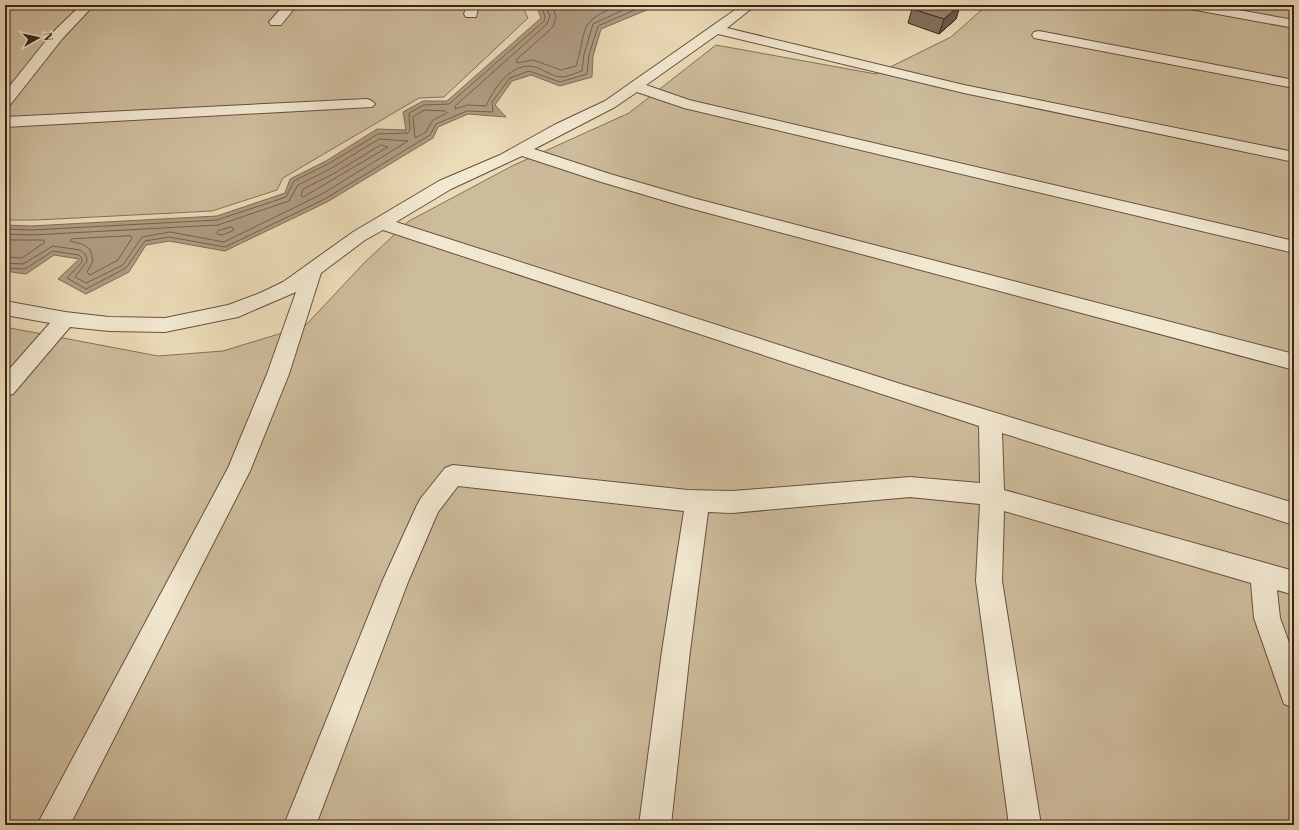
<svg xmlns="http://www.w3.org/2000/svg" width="1299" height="830" viewBox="0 0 1299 830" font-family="'Libre Bodoni',serif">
<rect width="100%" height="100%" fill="#ebdbb7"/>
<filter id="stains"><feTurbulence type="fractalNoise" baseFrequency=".005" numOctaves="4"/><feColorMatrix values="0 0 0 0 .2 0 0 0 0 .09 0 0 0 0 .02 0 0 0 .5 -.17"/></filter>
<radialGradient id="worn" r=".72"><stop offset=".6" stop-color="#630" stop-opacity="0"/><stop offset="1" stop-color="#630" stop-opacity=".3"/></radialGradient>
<!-- green -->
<g fill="#cdbc9c" stroke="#84705b">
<path d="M5 5H522L528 18 444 97 419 98 283 178 277 190 212 211 36 220H5Z"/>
<path d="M987 5H1294V825H5V327L158 356 223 351 305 326 364 263 409 221 512 166 629 113 716 45 876 74 951 37Z"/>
</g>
<!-- water -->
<path fill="#af9c82" stroke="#806c58" d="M536 5H650L649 9 601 29 593 56 592 77 560 86 531 75 512 81 495 105 506 117 468 114 438 127 433 138 327 202 225 251 169 241 146 245 129 272 86 294 58 279 79 259 54 255 26 274 5 271V225L31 226 217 216 285 193 290 179 326 161 377 129 406 130 403 112 423 101H447L541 18Z"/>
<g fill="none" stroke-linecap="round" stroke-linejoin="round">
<!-- shore -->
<g stroke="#74604e" stroke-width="1">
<path d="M545 5 550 16 547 24 455 106V109L468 105 486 106C494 88 512 61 535 67 544 69 552 77 561 77 568 77 575 73 582 71L584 54 593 24 634 5"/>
<path d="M552 5 556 17 553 27 516 60 517 63 533 60 561 70 576 66C588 27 576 23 619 5"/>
<path d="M425 110 445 111 447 113 433 120 426 132 415 138 413 117Z"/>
<path d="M381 145 388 147 303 197 301 196 303 189 333 174Z"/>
<path d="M232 227 234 230 223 235 217 234 218 231Z"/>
<path d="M5 229 32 230 217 220 286 197 294 181 328 164 378 134 408 133 410 129 409 113 424 105 449 104 544 21 545 16 540 5"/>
<path d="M5 234 32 235 218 225 289 201 298 185 330 169 379 139 408 141 322 194 224 242 170 232 142 237 123 265 86 283 75 277 87 261 86 255 80 250 53 246 23 264 5 263"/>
<path d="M131 236 132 238 118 260 90 275 87 272 93 261 90 249 82 244 70 241 72 239Z"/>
<path d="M5 240H43L45 242 22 258 5 257"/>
<path d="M5 268 25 269 53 251 79 255 82 258V262L67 278 86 289 126 268 145 241 169 237 225 247 325 199 430 135 436 124 467 111 493 112 492 102 510 78 529 71 560 82 587 74 589 55 598 26 646 5"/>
</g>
<!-- street casing -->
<g stroke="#665141" stroke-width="2">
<g id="street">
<path d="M81 5H94L62 39 10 105 5 107V92L52 33Z"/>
<path d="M284 5H297L281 25H271L269 22Z"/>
<path d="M467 5H479L476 17H466L464 14Z"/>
<path d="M742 5H756L727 28 964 85 1294 152V162L964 93 718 34 646 85 689 100 1294 241V253L684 108 637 92 615 107 534 149 610 174 693 198 1294 354V370L682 206 598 181 522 156 451 189 396 222 907 386 1294 503V525L1002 433 1004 490 1294 571V595L1277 590 1280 618 1294 656V708L1284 704 1254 618 1251 583 1004 511 1002 581 1041 825H1009L976 581 980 504 910 497 732 513 708 512 690 651 671 825H639L662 651 684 511 458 486 438 512 408 582 316 825H284L382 582 417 505 421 498 445 468 453 465 688 490 732 491 910 477 980 483 979 426 383 230 365 240 321 273 289 374 250 471 70 825H37L228 468 267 374 296 292 238 317 165 332 109 331 70 327 13 394 5 396V374L50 323 5 315V301L65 312 109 317 165 318 228 305 260 293 283 282 353 232 439 181 500 155 554 125 605 101Z"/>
<path d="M1184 5H1211L1294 20V28L1190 9Z"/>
<path d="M1039 31 1294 80V88L1034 38 1032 35 1034 32Z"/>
<path d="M367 99 372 101 375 104 372 107 5 127V117Z"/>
</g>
</g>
<!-- street -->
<use href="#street" fill="#f2e8d0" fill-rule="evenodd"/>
</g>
<!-- wall -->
<path fill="#81715d" stroke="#3a231a" d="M960 5 956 19 939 34 908 23 912 9Z"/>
<!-- shaded-wall -->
<path fill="#695c4c" stroke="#3a231a" d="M960 5 956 19 939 34 944 19Z"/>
<!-- building -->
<path fill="#96836c" stroke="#3a231a" d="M917 5H960L944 19 912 9Z"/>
<!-- margin -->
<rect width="1299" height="830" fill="none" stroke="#ebdbb7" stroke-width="20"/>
<rect x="6" y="6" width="1287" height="818" fill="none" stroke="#3a231a" stroke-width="2"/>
<rect x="10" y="10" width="1279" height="810" fill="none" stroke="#3a231a"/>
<!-- north arrow -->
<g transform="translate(38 38) rotate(82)" stroke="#f2e8d0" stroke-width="3" paint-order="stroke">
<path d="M0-3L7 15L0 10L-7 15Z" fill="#3a231a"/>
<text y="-6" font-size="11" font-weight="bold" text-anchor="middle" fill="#3a231a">N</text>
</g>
<rect width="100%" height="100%" filter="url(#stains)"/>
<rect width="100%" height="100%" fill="url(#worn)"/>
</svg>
